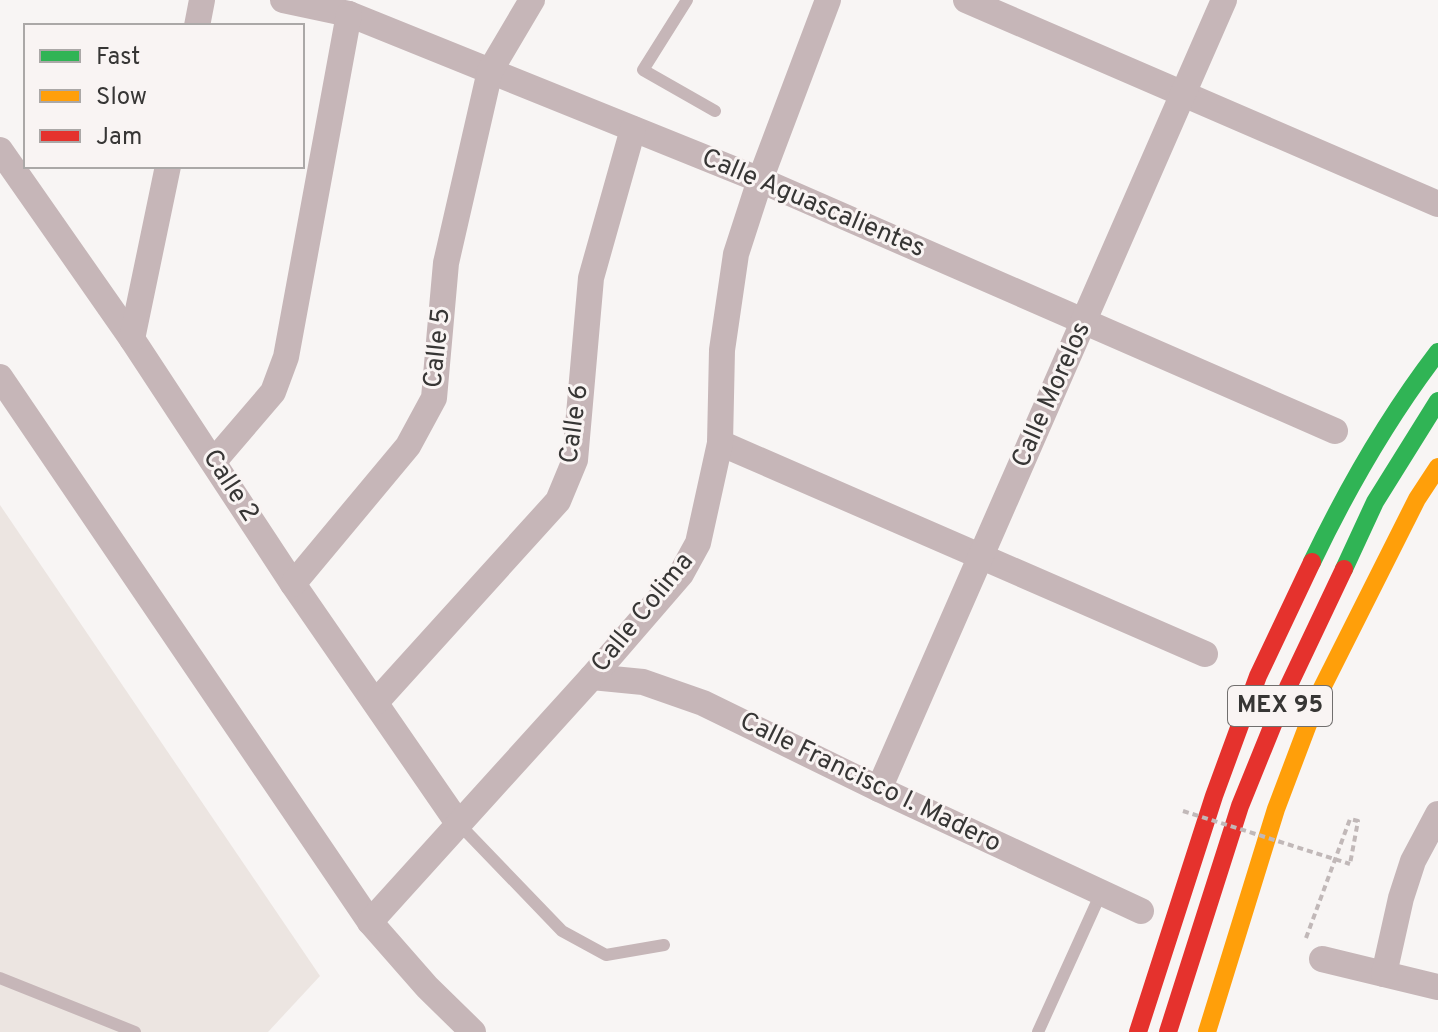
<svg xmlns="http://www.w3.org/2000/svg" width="1438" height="1032" viewBox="0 0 1438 1032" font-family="Overpass,sans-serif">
<rect width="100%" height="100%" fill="#f8f5f4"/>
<!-- built -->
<path fill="#ece5e1" d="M0 505 320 976 268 1032H0Z"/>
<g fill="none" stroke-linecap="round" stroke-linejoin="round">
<!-- path -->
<path stroke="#c1b8b8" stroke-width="4" stroke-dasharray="6 4" stroke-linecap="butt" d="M1306 938 1350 819 1358 821 1350 864"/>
<!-- lane -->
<g stroke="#c6b6b8" stroke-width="12">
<path d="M687 0 643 70 715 111"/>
<path d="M458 823 562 931 606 955 664 945"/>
<path d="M0 978 135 1032"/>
<path d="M1038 1032 1101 893"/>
</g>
<!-- street -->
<g stroke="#c6b6b8" stroke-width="26">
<path d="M283 0 349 14 760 180 1335 431"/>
<path d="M966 0 1438 204"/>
<path d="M197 26 202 0"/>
<path d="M0 150 132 339 293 584 458 823"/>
<path d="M132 339 168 166"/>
<path d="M0 377 370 922 427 987 473 1032"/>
<path d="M720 443 1205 654"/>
<path d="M214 461 273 392 286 357 349 14"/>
<path d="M293 584 408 446 434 398 446 263 490 71 532 0"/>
<path d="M592 677 643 682 703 703 879 789 1141 911"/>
<path d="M376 702 558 501 575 460 591 278 633 129"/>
<path d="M879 789 1224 0"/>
<path d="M370 922 592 677 681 574 698 543 720 443 722 350 736 254 760 180 828 0"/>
<path d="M1322 959 1438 987"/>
<path d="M1384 974 1401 898 1413 861 1438 814"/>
</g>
<!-- fast -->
<g stroke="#30b455" stroke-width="18">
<path d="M1312 562C1347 489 1389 416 1438 352"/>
<path d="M1344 569 1375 502 1438 401"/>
</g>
<!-- slow -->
<path stroke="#ff9f0a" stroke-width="18" d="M1207 1032 1276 809 1321 690 1417 499 1438 467"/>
<!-- jam -->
<g stroke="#e5322d" stroke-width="18">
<path d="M1138 1032 1214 796 1258 676 1312 562"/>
<path d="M1168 1032 1240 806 1289 685 1344 569"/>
</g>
<!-- path-bridge -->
<path stroke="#c1b8b8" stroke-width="4" stroke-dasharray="6 4" stroke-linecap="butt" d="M1183 811 1350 864"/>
</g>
<g text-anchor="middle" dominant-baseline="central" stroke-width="6" stroke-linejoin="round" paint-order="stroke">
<!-- shield labels -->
<rect fill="#f9f4f3" stroke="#716f6e" stroke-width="2" x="1228" y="686" width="104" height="40" rx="6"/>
<g font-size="24" font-weight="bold" fill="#373635">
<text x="1280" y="706">MEX 95</text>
</g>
<!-- street labels -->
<g font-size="26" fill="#373635" stroke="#f9f4f3">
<text transform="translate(813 204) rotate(23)">Calle Aguascalientes</text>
<text transform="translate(438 348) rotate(-84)">Calle 5</text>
<text transform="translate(1052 395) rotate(-66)">Calle Morelos</text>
<text transform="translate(575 424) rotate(-82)">Calle 6</text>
<text transform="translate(230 486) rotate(57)">Calle 2</text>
<text transform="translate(643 613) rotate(-51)">Calle Colima</text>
<text transform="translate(870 783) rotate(26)">Calle Francisco I. Madero</text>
</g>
</g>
<!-- legend -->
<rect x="24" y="24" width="280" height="144" fill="#f9f4f3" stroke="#aba8a7" stroke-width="2"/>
<rect x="40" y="50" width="40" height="12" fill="#30b455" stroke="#aba8a7" stroke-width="2"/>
<text x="96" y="64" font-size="24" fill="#373635">Fast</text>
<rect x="40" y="90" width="40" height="12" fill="#ff9f0a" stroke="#aba8a7" stroke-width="2"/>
<text x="96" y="104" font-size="24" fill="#373635">Slow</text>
<rect x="40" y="130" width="40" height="12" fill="#e5322d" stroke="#aba8a7" stroke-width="2"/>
<text x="96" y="144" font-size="24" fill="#373635">Jam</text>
</svg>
